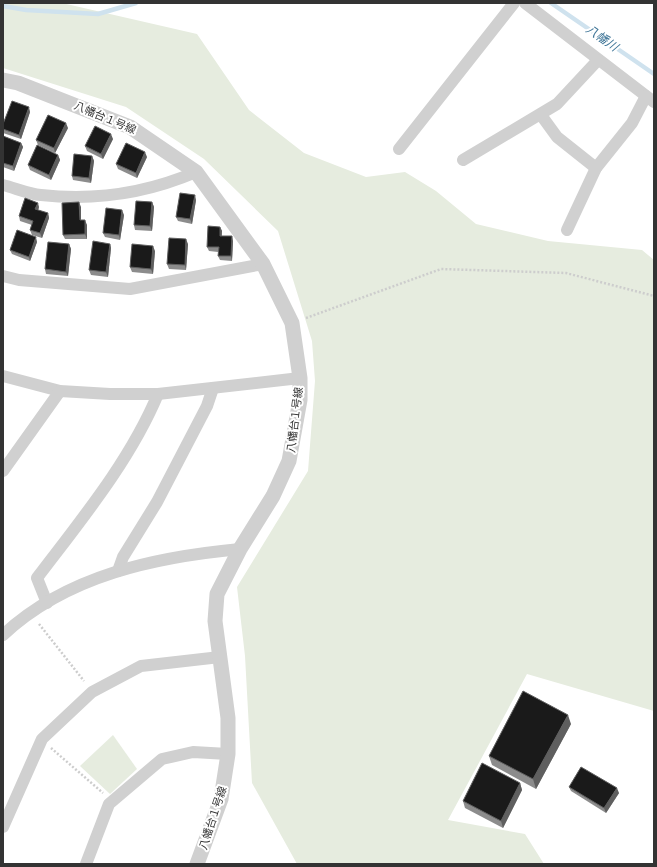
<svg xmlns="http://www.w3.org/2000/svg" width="657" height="867" viewBox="0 0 657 867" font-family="Rubik,'Noto Sans JP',sans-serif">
<rect width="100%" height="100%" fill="#fff"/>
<!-- green -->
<g fill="#e6ecdf">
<path d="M3 3H62L197 34 249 110 304 153 366 177 405 172 436 191 476 224 548 241 642 250 654 260V711L527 674 448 820 525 834 544 864H297L252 783 245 656 237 587 308 471 315 381 312 341 278 231 204 159 126 107 3 68Z"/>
<path d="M113 735 137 769 110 794 80 766Z"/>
</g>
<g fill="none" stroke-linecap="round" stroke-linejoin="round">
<!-- stream -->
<g stroke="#cfe2ee" stroke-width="4.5">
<path d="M551 3 654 74"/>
<path d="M3 6 26 10 98 14 136 3"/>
</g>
<!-- path -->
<g stroke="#cdcdcd" stroke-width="2.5" stroke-dasharray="2 2" stroke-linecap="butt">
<path d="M306 318 441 269 566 273 654 296"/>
<path d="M39 624 84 681"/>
<path d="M51 748 103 793"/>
</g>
<!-- minor -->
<g stroke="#d0d0d0" stroke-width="12">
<path d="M525 3 654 102"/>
<path d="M541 115 557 137 596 168"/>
<path d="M399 149 514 3"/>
<path d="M463 160 557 104 598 60"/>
<path d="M3 185C15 188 29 194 41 195 95 201 147 193 196 172"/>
<path d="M567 230 596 168 632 123 646 96"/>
<path d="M3 276 19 280 130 289 263 264"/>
<path d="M3 376 60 391 110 394H158L300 378"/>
<path d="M3 471 60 391"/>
<path d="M118 571 123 557 157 502 207 406 213 388"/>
<path d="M47 603 37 578C81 520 130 461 158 394"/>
<path d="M3 635C67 575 156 557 240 549"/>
<path d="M3 827 42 739 92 692 141 666 220 657"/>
<path d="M86 864 109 804 162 759 193 752 228 754"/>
</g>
<!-- tertiary -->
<path stroke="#d0d0d0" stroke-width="15" d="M3 80 18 83 130 127 196 172 263 264 292 323 300 378V400L289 461 273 496 240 549 217 594 215 621 228 718V754L221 799 197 864"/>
</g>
<!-- wall -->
<g fill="#8c8c8c">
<path d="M30 112 21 139 3 133V124Z"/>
<path d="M68 128 55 153 38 145 36 140Z"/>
<path d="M3 136 21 143 23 147 14 171 3 167Z"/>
<path d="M113 139 103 159 87 151 85 146Z"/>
<path d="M58 155 60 160 51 180 30 170 28 165Z"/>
<path d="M92 156 94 161 91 183 73 180 72 176Z"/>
<path d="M147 157 137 178 118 169 116 164Z"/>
<path d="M196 200 192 224 178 221 176 217Z"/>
<path d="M152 202 154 207 152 231 135 230 134 225Z"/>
<path d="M39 207 38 210 48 213 49 218 42 238 32 235 30 230 32 225 20 221 19 216Z"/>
<path d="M81 207V220L87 225V239H65L63 235Z"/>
<path d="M124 215 120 240 105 237 103 233Z"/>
<path d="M220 227 222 231V236L233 241 232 261 220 260 218 256V252L209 251 207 247Z"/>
<path d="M37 242 30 261 12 254 10 250Z"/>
<path d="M69 244 71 249 68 276 46 274 45 269Z"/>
<path d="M110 244 111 248 108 277 91 275 89 270Z"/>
<path d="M188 244 186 270 169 269 167 264Z"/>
<path d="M155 251 153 274 132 272 130 267Z"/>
<path d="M571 724 536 789 492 765 489 756Z"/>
<path d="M520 783 522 790 503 828 465 808 463 801Z"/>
<path d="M569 787 619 793 606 813 571 791Z"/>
</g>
<!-- shaded-wall -->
<g fill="#5f5f5f">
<path d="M3 98 4 102 3 105Z"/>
<path d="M29 107 30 112 21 139 19 135Z"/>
<path d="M66 123 68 128 55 153 54 148Z"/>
<path d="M111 134 113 139 103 159 101 154Z"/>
<path d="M21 143 23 147 14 171 13 166Z"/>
<path d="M145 152 147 157 137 178 136 173Z"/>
<path d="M58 155 60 160 51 180 49 175Z"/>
<path d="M92 156 94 161 91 183 89 178Z"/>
<path d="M195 195 196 200 192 224 190 219Z"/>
<path d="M79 202 81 207V225L80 220Z"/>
<path d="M152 202 154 207 152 231 150 226Z"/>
<path d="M38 203 39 207 37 214 35 209Z"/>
<path d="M122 210 124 215 120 240 119 235Z"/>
<path d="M48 213 49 218 42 238 40 233Z"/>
<path d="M85 220 87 225V239L85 234Z"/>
<path d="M220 227 222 231 221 240 220 236Z"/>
<path d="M232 236 233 241 232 261 231 256Z"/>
<path d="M36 237 37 242 30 261 29 257Z"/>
<path d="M186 239 188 244 186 270 185 265Z"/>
<path d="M69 244 71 249 68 276 66 272Z"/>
<path d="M110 244 111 248 108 277 106 272Z"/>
<path d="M153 246 155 251 153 274 151 269Z"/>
<path d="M568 715 571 724 536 789 533 779Z"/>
<path d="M520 783 522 790 503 828 501 821Z"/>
<path d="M617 788 619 793 606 813 604 808Z"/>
</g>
<!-- building -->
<g fill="#1a1a1a" stroke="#5f5f5f">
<path d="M12 101 29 107 19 135 3 129V124Z"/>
<path d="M48 115 66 123 54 148 36 140Z"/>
<path d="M95 126 111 134 101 154 85 146Z"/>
<path d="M3 136 21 143 13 166 3 163Z"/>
<path d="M126 143 145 152 136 173 116 164Z"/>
<path d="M37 145 58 155 49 175 28 165Z"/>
<path d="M74 154 92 156 89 178 72 176Z"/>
<path d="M180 193 195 195 190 219 176 217Z"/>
<path d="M25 198 38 203 35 209 48 213 40 233 30 230 33 221 19 216Z"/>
<path d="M136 201 152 202 150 226 134 225Z"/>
<path d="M79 202 80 220H85V234L63 235 62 203Z"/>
<path d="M106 208 122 210 119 235 103 233Z"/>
<path d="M208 226 220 227V236H232L231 256H218L219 247H207Z"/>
<path d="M17 230 36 237 29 257 10 250Z"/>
<path d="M169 238 186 239 185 265 167 264Z"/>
<path d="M93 241 110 244 106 272 89 270Z"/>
<path d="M48 242 69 244 66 272 45 269Z"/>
<path d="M132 244 153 246 151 269 130 267Z"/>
<path d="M523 691 568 715 533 779 489 756Z"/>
<path d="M482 763 520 783 501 821 463 801Z"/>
<path d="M581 767 617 788 604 808 569 787Z"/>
</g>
<g text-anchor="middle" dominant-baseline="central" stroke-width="4" stroke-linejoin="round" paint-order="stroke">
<!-- street labels -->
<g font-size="11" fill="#333" stroke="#fff">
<text transform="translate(105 118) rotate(23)">八幡台１号線</text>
<text transform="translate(295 420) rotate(-83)">八幡台１号線</text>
<text transform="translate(213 818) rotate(-72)">八幡台１号線</text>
</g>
<!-- water labels -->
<g font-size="12" font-style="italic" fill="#3f7597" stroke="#fff">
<text transform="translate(602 38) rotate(35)">八幡川</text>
</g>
</g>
<!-- border -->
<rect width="657" height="867" fill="none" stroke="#333333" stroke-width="8"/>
</svg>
